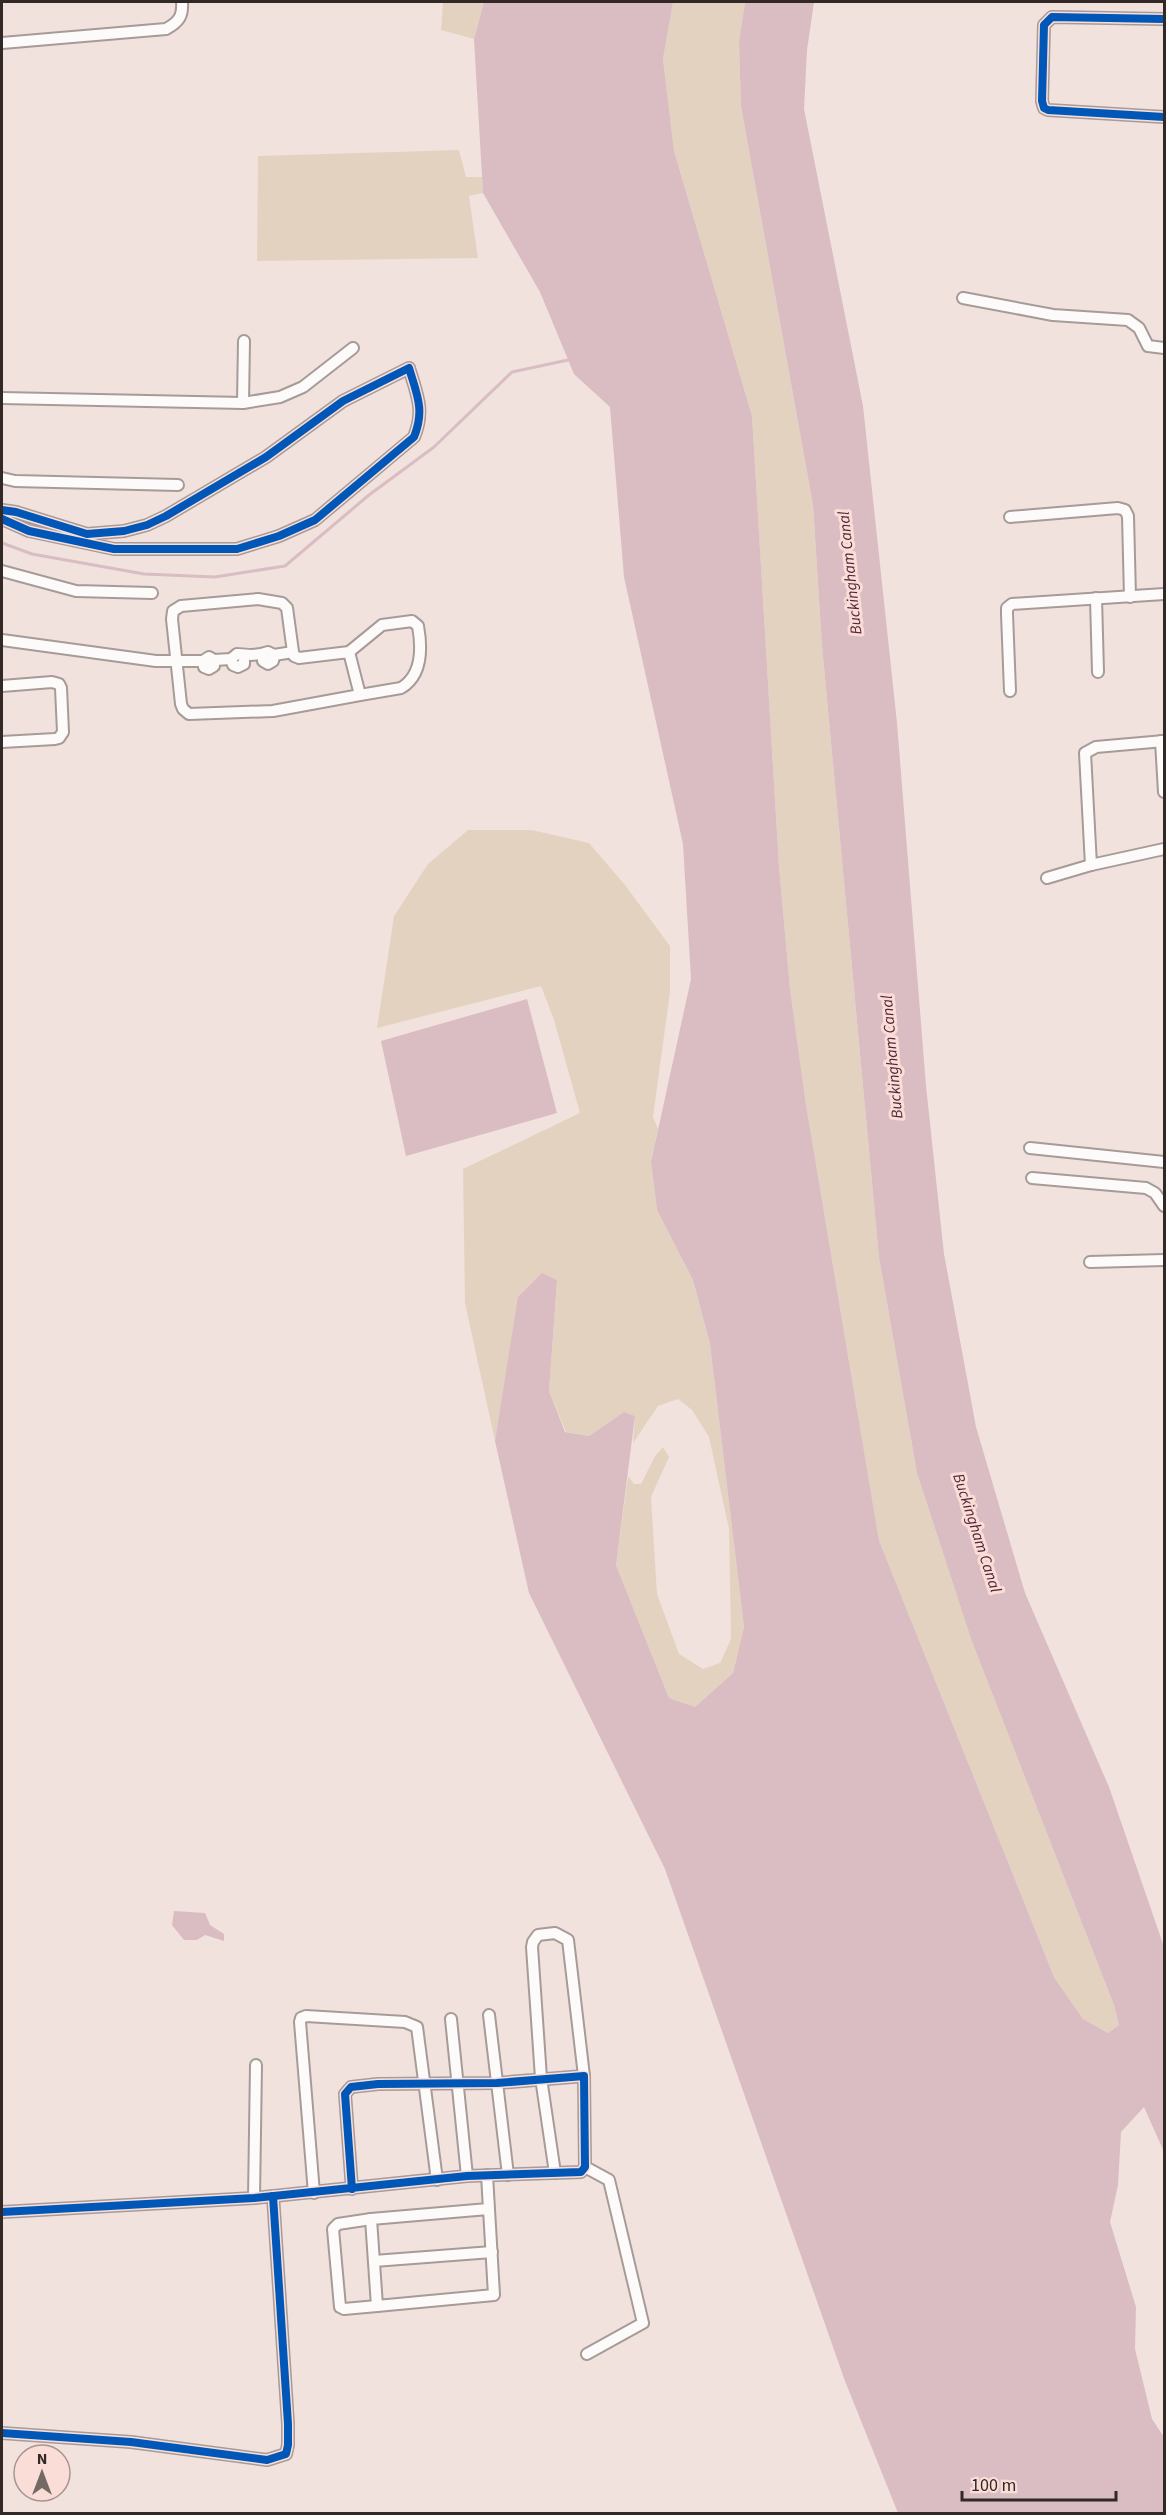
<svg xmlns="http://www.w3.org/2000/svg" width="1166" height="2515" viewBox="0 0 1166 2515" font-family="'Source Sans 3',sans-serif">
<rect width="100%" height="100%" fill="#f1e2de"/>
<!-- green -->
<g fill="#e4d2c1">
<path d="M443 2H484L474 39 441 30Z"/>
<path d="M673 2H745L739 42 741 106 813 505 822 645 879 1257 917 1473 971 1639 1114 2005 1119 2025 1108 2033 1083 2019 1054 1977 879 1542 806 1105 790 989 779 867 752 416 674 151 663 59Z"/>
<path d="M459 150 466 177H482L483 193 469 196 478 258 257 261 258 156Z"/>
<path d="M468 830H532L589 843 625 885 670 946V992L653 1117 658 1129 651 1162 657 1210 693 1280 710 1344 744 1627 733 1673 695 1707 669 1698 616 1565 628 1476 634 1484H641L655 1456 663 1447 669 1457 651 1497 657 1594 679 1654 703 1669 720 1663 731 1639 729 1529 709 1437 692 1410 678 1399 658 1406 633 1443 635 1416 624 1412 589 1436 566 1432 549 1391 557 1281 505 1382 495 1441 465 1303 463 1169 580 1113 554 1020 541 986 377 1028 394 916 428 864Z"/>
</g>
<!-- water -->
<g fill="#dabcc3">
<path d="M484 2H673L663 59 674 151 752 416 779 867 790 989 806 1105 879 1541 1054 1977 1083 2019 1108 2033 1119 2025 1114 2005 971 1639 917 1473 879 1257 822 645 813 505 741 106 739 42 745 2H814L807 50 804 109 863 406 897 723 926 1086 944 1254 976 1427 1025 1593 1109 1787 1164 1947V2152L1144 2107 1121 2132 1118 2185 1110 2222 1136 2307 1135 2349 1152 2419 1164 2437V2513H898L845 2381 665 1869 529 1593 495 1441 518 1297 542 1273 557 1280 549 1391 565 1432 589 1436 624 1412 635 1416 616 1565 669 1698 695 1707 733 1673 744 1627 710 1344 693 1280 657 1210 651 1162 691 979 683 844 624 577 610 407 574 374 540 292 483 193 474 39Z"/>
<path d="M527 999 557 1113 406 1156 381 1041Z"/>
<path d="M174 1911 205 1913 210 1925 224 1934V1941L205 1935 197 1940H184L172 1925Z"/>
</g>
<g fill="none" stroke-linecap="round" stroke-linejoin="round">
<!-- stream -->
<path stroke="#dabcc3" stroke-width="3" d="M2 543 32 554 144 574 215 577 285 566 369 495 434 447 512 372 568 360"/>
<!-- minor casing -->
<g stroke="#a69b98" stroke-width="14">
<g id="minor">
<path d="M1164 19 1052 17 1044 25 1042 101 1044 108 1048 110 1164 117"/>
<path d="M2 43 166 29C179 22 183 16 182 2"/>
<path d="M963 298 1053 315 1128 320 1139 328 1148 346 1164 348"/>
<path d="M2 398 243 403 280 397 303 387 353 348"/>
<path d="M243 403 244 341"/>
<path d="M2 478 15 481 178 485"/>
<path d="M2 510 16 512 87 534 124 531 147 525 166 516 266 457 343 401 409 368C417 395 425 410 414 437L315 520 279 536 237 549H114L29 531 2 519"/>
<path d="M1010 517 1118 508 1125 510 1128 516 1130 597"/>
<path d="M2 571 76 591 152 593"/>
<path d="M1096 598 1098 672"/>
<path d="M2 640 156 661H203L209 657 214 660 231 659 237 654C248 655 257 656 268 652L274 655 293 652"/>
<path d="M349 652 360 695 401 688C423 675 422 648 418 626L412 621 382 625 349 652 299 658 294 656 293 652 287 608 282 603 258 599 181 606 173 611 172 619 181 704 183 709 189 714 273 711 360 695"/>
<path d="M263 655V661L268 664 273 661 274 655"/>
<path d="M231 659 233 665 238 667 244 664V656"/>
<path d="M203 661 204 667 209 669 214 666V660"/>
<path d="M2 686 52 682 59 684 61 688 63 732 59 738 55 739 2 742"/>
<path d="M1010 691 1007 614V608L1012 604 1164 594"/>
<path d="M1161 741 1164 792"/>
<path d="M1091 865 1085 753 1096 747 1164 741"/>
<path d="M1047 878 1091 865 1164 849"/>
<path d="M1030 1148 1164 1162"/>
<path d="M1032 1178 1146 1188 1155 1193 1164 1206"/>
<path d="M1090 1262 1164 1260"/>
<path d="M489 2015 508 2175"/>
<path d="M451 2019 467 2176"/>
<path d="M585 2167 609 2180 643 2323 587 2354"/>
<path d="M555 2173 541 2078 532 1947 533 1942 538 1935 555 1933 568 1940 584 2076"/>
<path d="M487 2175 494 2295 377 2306 371 2219 488 2209"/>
<path d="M314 2193 300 2022 301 2018 306 2016 405 2022 417 2027 437 2180"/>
<path d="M254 2198 256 2065"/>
<path d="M2 2212 254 2198 467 2176 581 2172 585 2167 584 2076 497 2083 378 2084 351 2087 345 2094 352 2189"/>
<path d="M371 2219 338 2224 333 2229 340 2307 344 2309 377 2306"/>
<path d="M374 2261 492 2252"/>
<path d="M2 2433 131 2442 267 2460 286 2454 288 2445V2424L273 2196"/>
</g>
</g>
<!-- minor -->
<use href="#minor" stroke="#fdfbfa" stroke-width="10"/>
<!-- cycleway casing -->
<g stroke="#f9ddd6" stroke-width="11">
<g id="cycleway">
<path d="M1164 19 1052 17 1044 25 1042 101 1044 108 1048 110 1164 117"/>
<path d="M2 510 16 512 87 534 124 531 147 525 166 516 266 457 343 401 409 368C417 395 425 410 414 437L315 520 279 536 237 549H114L29 531 2 519"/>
<path d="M2 2212 254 2198 467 2176 581 2172 585 2167 584 2076 497 2083 378 2084 351 2087 345 2094 352 2189"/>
<path d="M2 2433 131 2442 267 2460 286 2454 288 2445V2424L273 2196"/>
</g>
</g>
<!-- cycleway -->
<use href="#cycleway" stroke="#0057b8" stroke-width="8"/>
</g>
<g text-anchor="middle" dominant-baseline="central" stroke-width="6" stroke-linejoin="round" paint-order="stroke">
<!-- water labels -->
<g font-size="16" font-style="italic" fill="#532338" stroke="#f9ddd6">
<text transform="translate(850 573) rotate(-96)">Buckingham Canal</text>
<text transform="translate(892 1057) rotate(-95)">Buckingham Canal</text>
<text transform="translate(977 1533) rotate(72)">Buckingham Canal</text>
</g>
</g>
<!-- border -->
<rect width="1166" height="2515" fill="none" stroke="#322825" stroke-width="6"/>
<!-- north arrow -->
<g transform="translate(42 2473)"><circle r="28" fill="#f9ddd6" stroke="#a9958f" stroke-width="1.5"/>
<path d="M0-4.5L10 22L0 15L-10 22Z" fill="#756966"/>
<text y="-9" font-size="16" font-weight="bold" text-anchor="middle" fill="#322825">N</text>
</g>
<!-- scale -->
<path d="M962 2491v9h154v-9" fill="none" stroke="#322825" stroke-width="3"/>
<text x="971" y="2491" font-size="18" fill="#322825" stroke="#f9ddd6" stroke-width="4.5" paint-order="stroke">100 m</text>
</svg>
